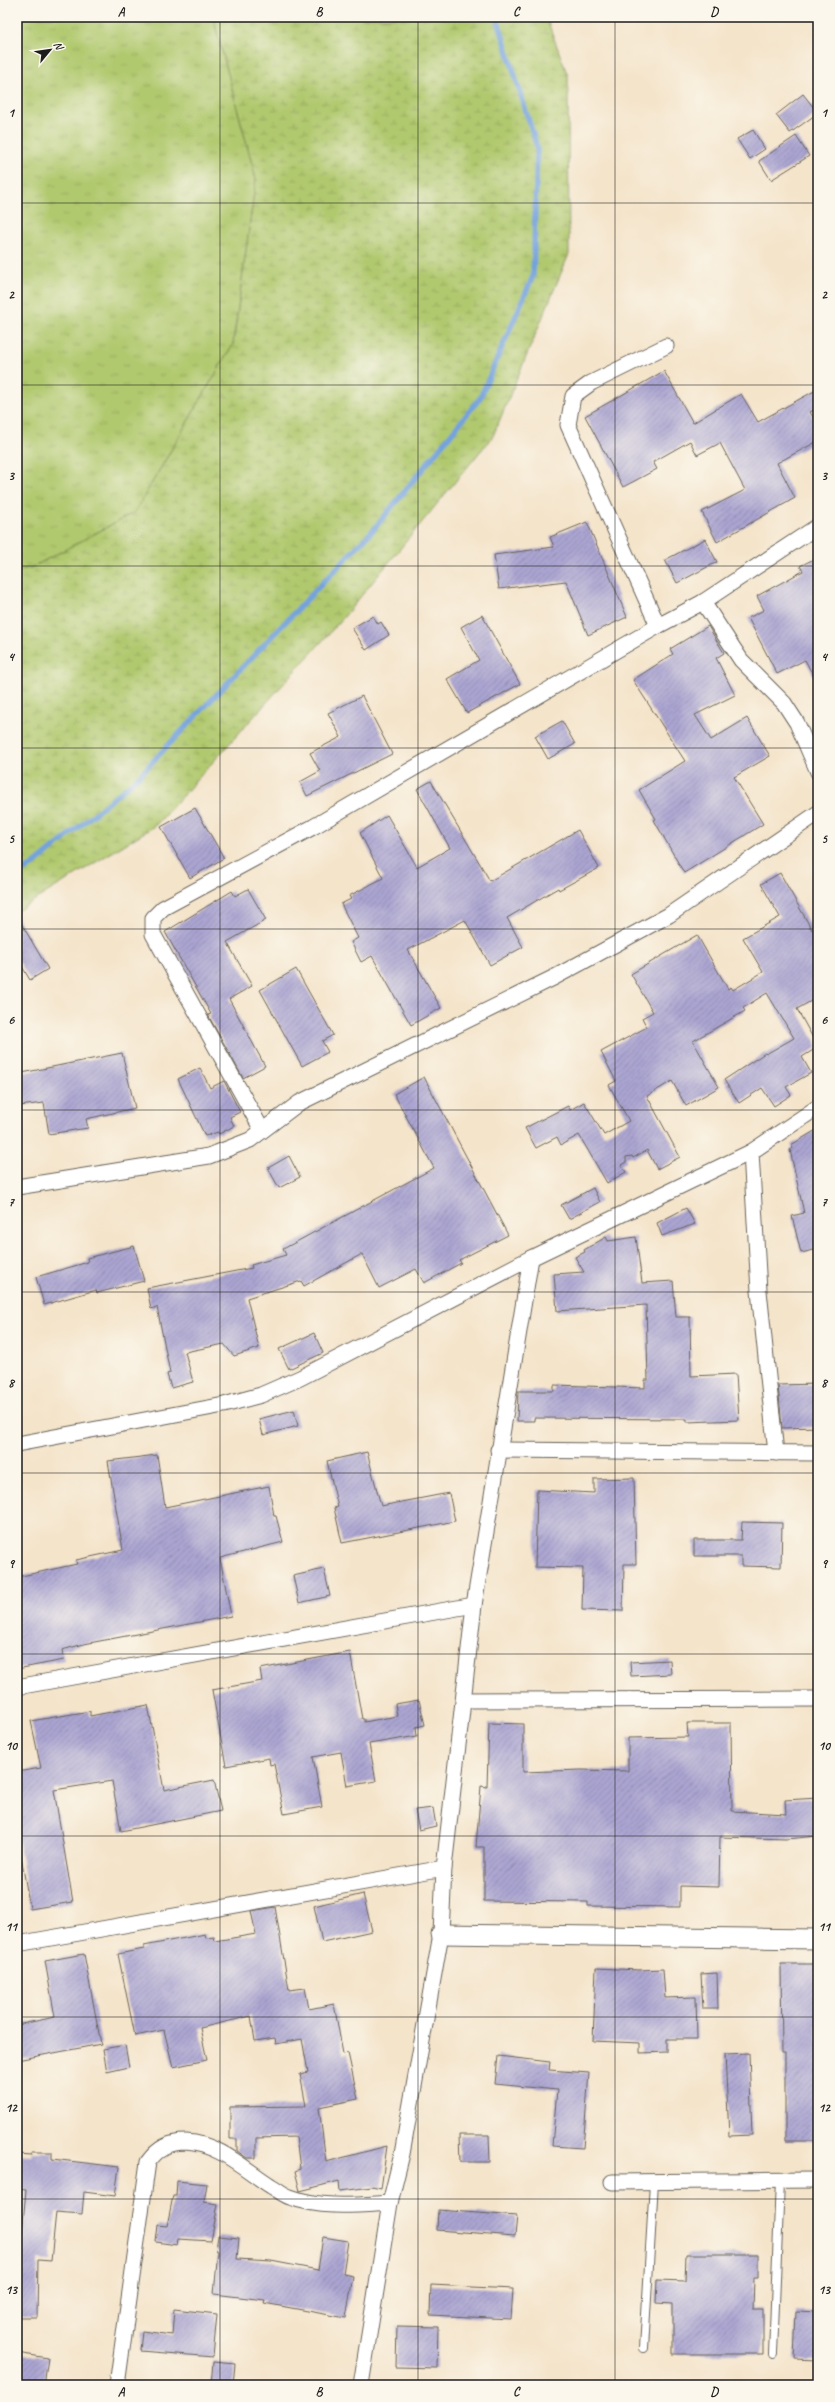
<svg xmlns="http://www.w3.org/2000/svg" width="835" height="2402" viewBox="0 0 835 2402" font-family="Caveat,sans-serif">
<defs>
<pattern id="grass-tufts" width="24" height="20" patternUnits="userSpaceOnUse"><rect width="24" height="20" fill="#b1c96e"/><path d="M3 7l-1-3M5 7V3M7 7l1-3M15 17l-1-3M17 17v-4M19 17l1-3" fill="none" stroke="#98ac5f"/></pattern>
<pattern id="wetland-marsh" width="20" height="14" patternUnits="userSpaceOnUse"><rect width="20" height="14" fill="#b1c96e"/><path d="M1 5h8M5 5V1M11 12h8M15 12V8" fill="none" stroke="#98ac5f"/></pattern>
<pattern id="building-hatch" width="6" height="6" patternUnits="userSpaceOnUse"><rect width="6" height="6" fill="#aba5d2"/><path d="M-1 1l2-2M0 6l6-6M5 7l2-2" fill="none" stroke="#8a86aa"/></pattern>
</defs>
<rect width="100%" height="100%" fill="#fbf7ec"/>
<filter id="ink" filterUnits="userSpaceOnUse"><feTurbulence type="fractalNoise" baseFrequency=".025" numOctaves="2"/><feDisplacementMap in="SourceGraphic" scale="8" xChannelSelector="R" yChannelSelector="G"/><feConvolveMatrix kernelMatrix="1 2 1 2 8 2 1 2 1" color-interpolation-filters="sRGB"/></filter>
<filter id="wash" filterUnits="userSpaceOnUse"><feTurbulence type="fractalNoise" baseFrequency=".012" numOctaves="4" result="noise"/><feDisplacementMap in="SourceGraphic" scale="16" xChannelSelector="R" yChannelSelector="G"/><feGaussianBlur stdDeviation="0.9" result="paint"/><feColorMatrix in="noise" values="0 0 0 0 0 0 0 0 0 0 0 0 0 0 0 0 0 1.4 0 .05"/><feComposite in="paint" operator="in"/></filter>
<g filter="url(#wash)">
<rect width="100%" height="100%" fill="#f4e4ca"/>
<!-- grass -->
<path fill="url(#grass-tufts)" stroke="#667245" d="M17 17H213L256 179 233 344 135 512 31 568 17 570Z"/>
<!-- wetland -->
<path fill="url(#wetland-marsh)" stroke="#667245" d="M213 17H546L568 76 569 254 493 436 343 618 156 825 17 911V570L31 568 135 512 233 344 256 179Z"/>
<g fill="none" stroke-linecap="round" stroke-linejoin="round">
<!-- stream -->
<path stroke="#73a2dc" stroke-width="5.5" d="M17 873 32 866 136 779 374 529 480 398 533 276 537 147 497 17"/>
</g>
<g id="blocks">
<!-- building -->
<g fill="url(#building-hatch)">
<path d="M803 94 818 113 790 133 776 115Z"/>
<path d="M753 130 765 149 750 159 737 139Z"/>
<path d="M796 136 809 156 771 180 759 161Z"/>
<path d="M664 371 693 423 741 394 758 422 818 389V408L810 412 818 426V441L777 463 795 498 717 542 702 512 745 490 720 443 697 455 690 441 653 462 657 469 623 487 585 416Z"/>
<path d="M587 522 627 617 588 635 566 581 499 589 494 555 554 547 550 537Z"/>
<path d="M705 539 717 562 677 583 665 560Z"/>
<path d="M818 557V684L805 660 777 674 748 618 764 610 757 596 803 571 800 566Z"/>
<path d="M482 615 520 684 467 713 447 679 479 660 461 627Z"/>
<path d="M373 616 378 624 381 622 389 635 366 650 352 628Z"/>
<path d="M708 626 724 653 716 658 735 695 695 715 711 740 747 718 770 756 734 777 763 824 684 873 654 820 656 819 639 790 685 761 633 680 673 654 670 649Z"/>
<path d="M362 696 392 754 307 796 300 782 320 771 310 753 341 737 328 713Z"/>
<path d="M562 721 575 744 548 759 535 736Z"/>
<path d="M431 781 490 881 578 830 599 868 559 890 558 888 507 918 523 947 490 965 465 920 408 950 441 1008 411 1025 372 956 361 962 351 942 358 938 341 904 351 899 349 896 383 878 360 833 387 815 417 867 450 848 417 789Z"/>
<path d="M195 808 224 858 190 878 161 827Z"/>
<path d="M780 873 812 930 818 927V997L797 1009 818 1047 802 1057 811 1073 786 1087 791 1095 774 1106 762 1088 739 1103 724 1080 765 1053 766 1054 794 1038 767 993 743 1008 745 1011 693 1041 719 1087 686 1106 672 1081 647 1096 680 1157 657 1169 647 1150 633 1158 632 1156 626 1157V1162L621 1165 626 1172 607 1183 579 1135 561 1145 557 1137 536 1148 525 1128 568 1106 570 1110 584 1102 604 1135 629 1121 609 1085 616 1081 601 1052 647 1027 642 1018 653 1012 631 974 697 935 728 989 731 987 733 990 763 972 743 938 780 917 761 884Z"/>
<path d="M248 889 266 920 227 942 252 986 229 999 265 1066 243 1078 208 1015 211 1014 165 932 232 891 235 896Z"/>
<path d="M17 916 48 969 30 980 17 958Z"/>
<path d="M296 969 333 1035 322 1041 328 1052 302 1066 260 990Z"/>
<path d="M122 1053 135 1108 86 1119 88 1128 49 1134 44 1103 19 1106 17 1074Z"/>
<path d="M200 1068 210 1088 224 1081 240 1112 230 1117 234 1126 219 1134 218 1132 205 1136 178 1079Z"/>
<path d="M424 1077 508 1235 459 1260 461 1263 424 1283 416 1269 379 1288 362 1254 304 1286 301 1281 247 1298 259 1348 234 1356 224 1344 185 1352 193 1382 171 1388 167 1374 170 1373 157 1307 151 1309 147 1288 252 1268 251 1265 286 1255 283 1249 434 1168 394 1094Z"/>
<path d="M818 1129V1249L801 1253 792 1216 804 1213 790 1150 793 1148 791 1145Z"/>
<path d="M289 1156 300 1177 279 1188 268 1168Z"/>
<path d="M593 1188 600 1202 569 1219 561 1205Z"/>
<path d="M686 1208 695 1224 662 1236 657 1223Z"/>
<path d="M606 1237 608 1241 636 1237 642 1283 673 1281 676 1317H690L691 1376 736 1374 739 1420 687 1422V1419L534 1418V1421H517L518 1391H554V1385L645 1388V1380H648L646 1305 557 1311 554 1274 584 1272 575 1257 585 1252 584 1250Z"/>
<path d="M134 1246 144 1281 97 1293 96 1290 44 1305 36 1277 88 1262 87 1258Z"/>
<path d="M314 1333 323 1353 289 1369 279 1349Z"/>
<path d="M818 1384V1427L782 1428 778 1385Z"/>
<path d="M294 1410 298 1426 263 1435 259 1419Z"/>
<path d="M367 1452 381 1506 449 1493 455 1521 342 1543 334 1508 338 1507 327 1461Z"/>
<path d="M157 1455 165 1507 269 1486 274 1516H276L283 1542 220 1558 231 1616 84 1644 62 1650 64 1660 17 1669V1577L77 1564 76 1560 123 1550 108 1461Z"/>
<path d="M634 1478 636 1564H624L623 1611 582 1610 583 1568 535 1567 537 1490 594 1493V1479Z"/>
<path d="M742 1522 782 1523 781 1567 741 1566V1556H694V1540H741Z"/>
<path d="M324 1569 330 1596 299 1603 293 1576Z"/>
<path d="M350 1652 362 1719H364V1722L397 1716 395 1704 419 1700 425 1725 416 1727 417 1736 369 1744 376 1781 347 1786 341 1752 313 1757 322 1807 284 1814 274 1764 270 1765 269 1758 226 1766 212 1690 262 1681 260 1669Z"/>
<path d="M670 1660 671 1674 631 1676 630 1662Z"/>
<path d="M148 1705 164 1790 214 1780 221 1811 121 1831 112 1781 54 1790 73 1902 30 1909 17 1832V1772L41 1768 31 1721 90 1711V1716Z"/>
<path d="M489 1723 523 1724V1772L581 1770 628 1771V1738L688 1737 687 1723H731L732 1811 786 1814 785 1800 818 1798V1836L786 1839 720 1837 719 1887 680 1886V1907L588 1906V1902L484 1901V1847H476L481 1786 487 1787Z"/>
<path d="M433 1808 436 1826 419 1830 415 1810Z"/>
<path d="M363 1894 372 1931 322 1942 314 1906Z"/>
<path d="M275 1907 289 1990 305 1988 309 2009 334 2004 343 2054 348 2053 358 2099 319 2107 326 2162 387 2146 381 2189 372 2187 340 2191 339 2181 300 2191 295 2171 300 2169 296 2137 256 2138V2158H247L237 2151V2139H230V2107L306 2106 300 2074 308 2072 302 2039 276 2044 275 2038 255 2041 251 2016 200 2028 207 2060 173 2067 164 2030 135 2036 118 1954 144 1949V1946L205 1934 206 1938 214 1937 215 1941 256 1934 251 1911Z"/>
<path d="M84 1954 101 2044 17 2060V2025L55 2017 45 1961Z"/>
<path d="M781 1964H818V2141H785V2053H782Z"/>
<path d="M596 1968 639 1970 663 1969 665 1998 696 1997 697 2039H667V2052L640 2053V2043L593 2041Z"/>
<path d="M717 1973 718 2009H703L701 1974Z"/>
<path d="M125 2045 129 2067 107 2072 103 2049Z"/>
<path d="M749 2053 752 2135 729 2136 725 2054Z"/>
<path d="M498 2056 550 2062 549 2070 589 2073 583 2148 552 2146 557 2090 495 2084Z"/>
<path d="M459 2135H489L490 2162H460Z"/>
<path d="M31 2152H52V2159L119 2167 115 2196 84 2192 82 2214 56 2212 51 2261 38 2260 37 2317H17V2266H19L26 2190 17 2189V2154L32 2155Z"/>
<path d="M177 2181 207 2184 204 2202 218 2204 211 2241 178 2239 177 2245 156 2242 158 2225 167 2226 173 2196H176Z"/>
<path d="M438 2210 517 2216 515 2236 437 2230Z"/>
<path d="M218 2236 239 2238 237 2259 271 2261 318 2270 323 2237 348 2241 343 2274 353 2276 346 2318 264 2303 265 2300 214 2294 218 2251 216 2250Z"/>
<path d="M686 2254H758V2278H754L753 2309H763V2354H673V2304L656 2303 657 2280 685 2281Z"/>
<path d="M431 2285 513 2289 511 2319 430 2315Z"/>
<path d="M174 2309 217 2314 213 2357 140 2351 142 2331 172 2335Z"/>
<path d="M796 2311 818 2312V2360L794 2359Z"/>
<path d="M397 2326 438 2327 437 2368 396 2367Z"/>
<path d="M17 2353 48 2358 44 2385H17Z"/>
<path d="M213 2362 235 2364 233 2385H211Z"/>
</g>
</g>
</g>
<g filter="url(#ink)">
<use href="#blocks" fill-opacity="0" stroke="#686259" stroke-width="1"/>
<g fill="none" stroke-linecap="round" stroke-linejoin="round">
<!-- service casing -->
<g stroke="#686259" stroke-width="10">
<g id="service">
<path d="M644 2348 654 2182"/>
<path d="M773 2354 780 2181"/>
</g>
</g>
<!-- minor casing -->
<g stroke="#686259" stroke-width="17">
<g id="minor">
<path d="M703 602 741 660 784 703 797 723 818 772"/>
<path d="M658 626 568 425 573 396 591 383 666 346"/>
<path d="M262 1130 153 934V918L163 908 313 827 658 626 703 602 818 526"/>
<path d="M751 1152 759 1291 776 1453"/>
<path d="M17 1187 209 1156 250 1140 299 1103 555 977 669 915 818 813"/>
<path d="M17 1444 224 1405 261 1395 300 1378 531 1258 751 1152 818 1107"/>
<path d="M498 1450 818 1453"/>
<path d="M17 1687 474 1605"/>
<path d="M464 1700 818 1699"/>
<path d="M17 1944 444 1868"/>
<path d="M612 2182 818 2180"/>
<path d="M117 2385 148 2162C158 2148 169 2142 186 2142 220 2144 244 2169 271 2186 277 2189 283 2195 290 2197 322 2209 357 2205 390 2203"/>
<path d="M361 2385 390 2203 402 2154 441 1934 444 1868 474 1605 531 1258"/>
</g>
</g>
<!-- tertiary casing -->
<g stroke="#686259" stroke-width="21">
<path id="tertiary" d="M441 1934 818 1939"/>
</g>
<!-- service -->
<use href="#service" stroke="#fff" stroke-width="8"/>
<!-- minor -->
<use href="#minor" stroke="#fff" stroke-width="15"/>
<!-- tertiary -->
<use href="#tertiary" stroke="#fff" stroke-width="19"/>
</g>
</g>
<!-- grid -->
<path fill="none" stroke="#1c1c1c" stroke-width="1" stroke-opacity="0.55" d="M220 17V2385M418 17V2385M615 17V2385M17 203H818M17 385H818M17 566H818M17 748H818M17 929H818M17 1110H818M17 1292H818M17 1473H818M17 1654H818M17 1836H818M17 2017H818M17 2199H818"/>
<!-- margin -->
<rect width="835" height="2402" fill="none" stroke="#fbf7ec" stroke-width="44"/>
<!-- north arrow -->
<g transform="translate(50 50) rotate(61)" stroke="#fbf7ec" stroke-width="3" paint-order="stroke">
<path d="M0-3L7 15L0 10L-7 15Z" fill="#1c1c1c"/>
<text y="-6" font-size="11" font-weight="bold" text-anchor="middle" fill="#1c1c1c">N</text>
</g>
<rect x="22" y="22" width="791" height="2358" fill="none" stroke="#1c1c1c" stroke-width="1.5"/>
<g font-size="13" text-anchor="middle" font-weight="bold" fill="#1c1c1c">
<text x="121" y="16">A</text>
<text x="319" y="16">B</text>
<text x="516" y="16">C</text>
<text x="714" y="16">D</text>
<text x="11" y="117">1</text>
<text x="824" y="117">1</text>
<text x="11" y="299">2</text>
<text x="824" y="299">2</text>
<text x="11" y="480">3</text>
<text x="824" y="480">3</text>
<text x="11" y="661">4</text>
<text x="824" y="661">4</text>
<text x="11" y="843">5</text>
<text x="824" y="843">5</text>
<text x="11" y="1024">6</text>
<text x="824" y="1024">6</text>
<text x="11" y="1206">7</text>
<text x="824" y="1206">7</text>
<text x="11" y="1387">8</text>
<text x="824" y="1387">8</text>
<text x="11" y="1568">9</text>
<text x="824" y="1568">9</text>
<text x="11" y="1750">10</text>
<text x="824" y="1750">10</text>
<text x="11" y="1931">11</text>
<text x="824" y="1931">11</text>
<text x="11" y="2112">12</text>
<text x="824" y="2112">12</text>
<text x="11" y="2294">13</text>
<text x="824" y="2294">13</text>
<text x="121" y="2396">A</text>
<text x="319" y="2396">B</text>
<text x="516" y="2396">C</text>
<text x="714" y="2396">D</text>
</g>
</svg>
